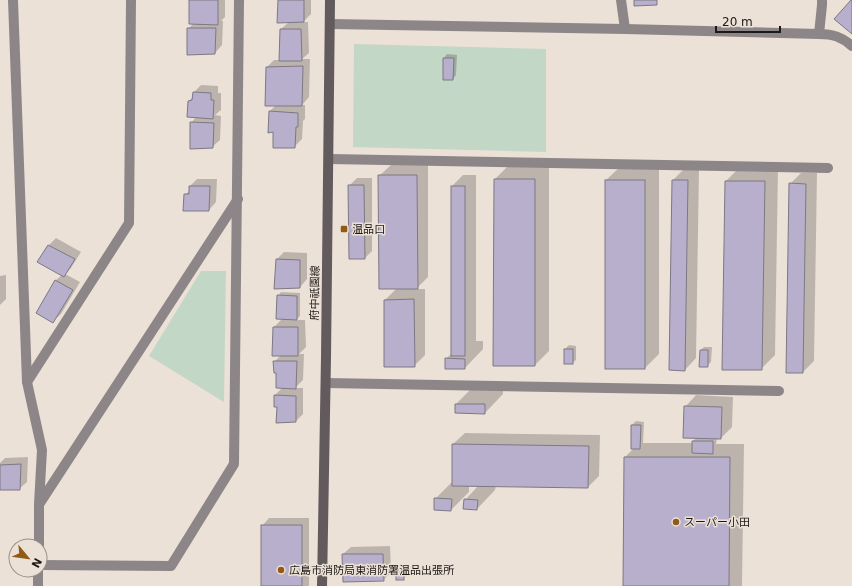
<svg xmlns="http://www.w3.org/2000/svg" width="852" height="586" viewBox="0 0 852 586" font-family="'DejaVu Sans','Noto Sans JP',sans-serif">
<rect width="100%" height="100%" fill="#ece1d7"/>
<!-- green -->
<g fill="#c2d7c6">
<path d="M354 44 546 49V152L353 147Z"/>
<path d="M201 271H226L224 402 149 356Z"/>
</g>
<!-- shadow -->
<g fill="#0003">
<path d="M190 0H225V17L221 21H223L222 45 215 53 188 29 194 23Z"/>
<path d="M279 0H311V14L303 22H308L309 53 302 59H310L309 97 302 105H305V119L303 121 302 139 294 147 270 111 276 105 267 67 274 60H280L281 29 289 22Z"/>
<path d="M447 54 457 55 456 75 453 79 444 58Z"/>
<path d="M201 85 218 86V93H221V110L215 115 221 116 220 140 212 147 191 123 197 116 189 101 193 97 194 92Z"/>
<path d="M428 164V277L416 289H425V355L414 366 385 300 397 288 379 176 391 165Z"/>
<path d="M509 165H549V351L535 365 495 179Z"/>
<path d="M621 166H659V354L645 368 606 180Z"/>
<path d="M740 167 778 168 775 355 761 369 726 181Z"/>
<path d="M684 169H699L696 358 685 370 670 369 673 180Z"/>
<path d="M801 173H817L814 361 803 372 790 184Z"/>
<path d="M463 175H476V341H483V349L465 368 446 359 452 353V186Z"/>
<path d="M357 178H372V251L365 258 349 186Z"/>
<path d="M197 179H217L216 202 209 210 185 195 190 190V186Z"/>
<path d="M56 238 81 252 71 268 65 274 80 282 61 314 53 321 38 312 56 280 62 275 38 262 49 245Z"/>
<path d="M284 252 307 253V279L300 287 276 260Z"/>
<path d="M6 275V299L0 305V276Z"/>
<path d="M281 292 300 293V316L296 320H305L306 347 299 354H304L303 380 295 388H303V414L296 421 278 406 275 395 283 387 277 372 274 362 281 355 274 327 283 318 278 296Z"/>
<path d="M569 345 576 346V360L572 363H565V349Z"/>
<path d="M704 347H712L711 362 707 366 701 350Z"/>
<path d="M474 386H503V394L485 413 456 412V404Z"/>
<path d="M696 395 733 397 732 427 721 438H717L716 444H744L742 586H623L625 457 634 448 632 425 636 421 644 422 643 443H693V441L697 437 685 407Z"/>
<path d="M465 433 600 435 599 476 588 487 496 485 495 490 477 509 465 500 479 485H469V492L451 510 435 499 453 481V444Z"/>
<path d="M28 457 27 482 19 489H0V463L5 458Z"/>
<path d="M269 518H309V586H262V526Z"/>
<path d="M390 546 391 573 383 580 343 554 351 547Z"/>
<path d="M400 565H407V575L404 578 397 568Z"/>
</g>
<!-- building -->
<g fill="#b8afcc" stroke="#7c7884">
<path d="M189 0H218V25L189 24Z"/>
<path d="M278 0H304V22L277 23Z"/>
<path d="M634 0H657V5L634 6Z"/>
<path d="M851 0H852V34L834 19Z"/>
<path d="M187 28H216L215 54 187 55Z"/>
<path d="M280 29H301L302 61H279Z"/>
<path d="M443 58H454L453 80H443Z"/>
<path d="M303 66 302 106H265L266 67Z"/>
<path d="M193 92 211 93V100H214L213 119 187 117 188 101 192 100Z"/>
<path d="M269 111 298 113V127H296L295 148H273V132L268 133Z"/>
<path d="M190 122 214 123 213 148 190 149Z"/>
<path d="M378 175H417L418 289H379Z"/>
<path d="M494 179H535V366H493Z"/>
<rect x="605" y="180" width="40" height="189"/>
<path d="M672 180H688L685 371 669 370Z"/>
<path d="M725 181H765L762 370H722Z"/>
<path d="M789 183 806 184 803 373H786Z"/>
<path d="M348 185H364L365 259H349Z"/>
<path d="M189 186H210L209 211H183L184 194H189Z"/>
<rect x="451" y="186" width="14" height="170"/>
<path d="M48 245 75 259 64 277 37 262Z"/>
<path d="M276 259 300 260V288L274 289Z"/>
<path d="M55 280 73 290 53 323 36 313Z"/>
<path d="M277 295 297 296V320L276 319Z"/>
<path d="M414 299 415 367H384V300Z"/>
<path d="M273 327H298V356H272Z"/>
<rect x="564" y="349" width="9" height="15"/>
<path d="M700 350H708V367H699Z"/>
<path d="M445 358 465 359V369H445Z"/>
<path d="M273 361H297L296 389 276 388V373H274Z"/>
<path d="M274 395 296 396V422L276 423 277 407H274Z"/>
<path d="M455 404H485V414L455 413Z"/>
<path d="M684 406 722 407 721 439 683 438Z"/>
<path d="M631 425H641L640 449H631Z"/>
<path d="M692 441H713V454L692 453Z"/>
<path d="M452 444 589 446 588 488 452 486Z"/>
<path d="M624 457H730L729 586H623Z"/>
<path d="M21 464 20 490H0V465Z"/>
<path d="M434 498 452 499 451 511 434 510Z"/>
<path d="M464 499 478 500 477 510 463 509Z"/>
<rect x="261" y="525" width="41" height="61"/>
<path d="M342 554H383L384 581 343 582Z"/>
<rect x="396" y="568" width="8" height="12"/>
</g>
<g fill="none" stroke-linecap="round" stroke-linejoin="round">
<!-- service -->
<g stroke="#8d8688" stroke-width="10">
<path d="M819 34C833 34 842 37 852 46"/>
<path d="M329 159 828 168"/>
<path d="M326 383 779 391"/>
</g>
<!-- minor -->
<g stroke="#8d8688" stroke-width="10">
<path d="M13 0 27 382 42 450 39 504V546"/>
<path d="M621 0 625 29"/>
<path d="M330 24 625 29 819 34 822 5V0"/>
<path d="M27 382 129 223 131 0"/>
<path d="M40 503 238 199"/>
<path d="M40 565 171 566 234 464 239 0"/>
<path d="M38 586V570"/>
</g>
<!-- secondary -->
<path stroke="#635a5d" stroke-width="10" d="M322 586 326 357 330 0"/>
</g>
<!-- markers -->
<g fill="#935a16" stroke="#ece1d7" stroke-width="1.5">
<rect x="340" y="225" width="8" height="8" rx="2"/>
<circle cx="676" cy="522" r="4"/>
<circle cx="281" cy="570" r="4"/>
</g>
<g text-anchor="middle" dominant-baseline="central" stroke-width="3" stroke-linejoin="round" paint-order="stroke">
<!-- poi labels -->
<g font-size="11" fill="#1d1915" stroke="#ece1d7" text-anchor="start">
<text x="352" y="229">温品口</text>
<text x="684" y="522">スーパー小田</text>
<text x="289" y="570">広島市消防局東消防署温品出張所</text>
</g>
<!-- street labels -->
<g font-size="11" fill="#1d1915" stroke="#ece1d7">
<text transform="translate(315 293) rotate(-89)">府中祇園線</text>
</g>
</g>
<!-- north arrow -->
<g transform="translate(28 558) rotate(119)"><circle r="19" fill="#ece1d7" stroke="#999189"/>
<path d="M0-3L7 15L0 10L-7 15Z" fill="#935a16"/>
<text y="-6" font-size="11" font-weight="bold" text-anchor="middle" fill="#1d1915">N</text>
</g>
<!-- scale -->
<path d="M716 26v6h64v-6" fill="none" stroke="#1d1915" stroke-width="2"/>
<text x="722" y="26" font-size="12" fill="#1d1915" stroke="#ece1d7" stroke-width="3" paint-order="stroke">20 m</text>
</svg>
